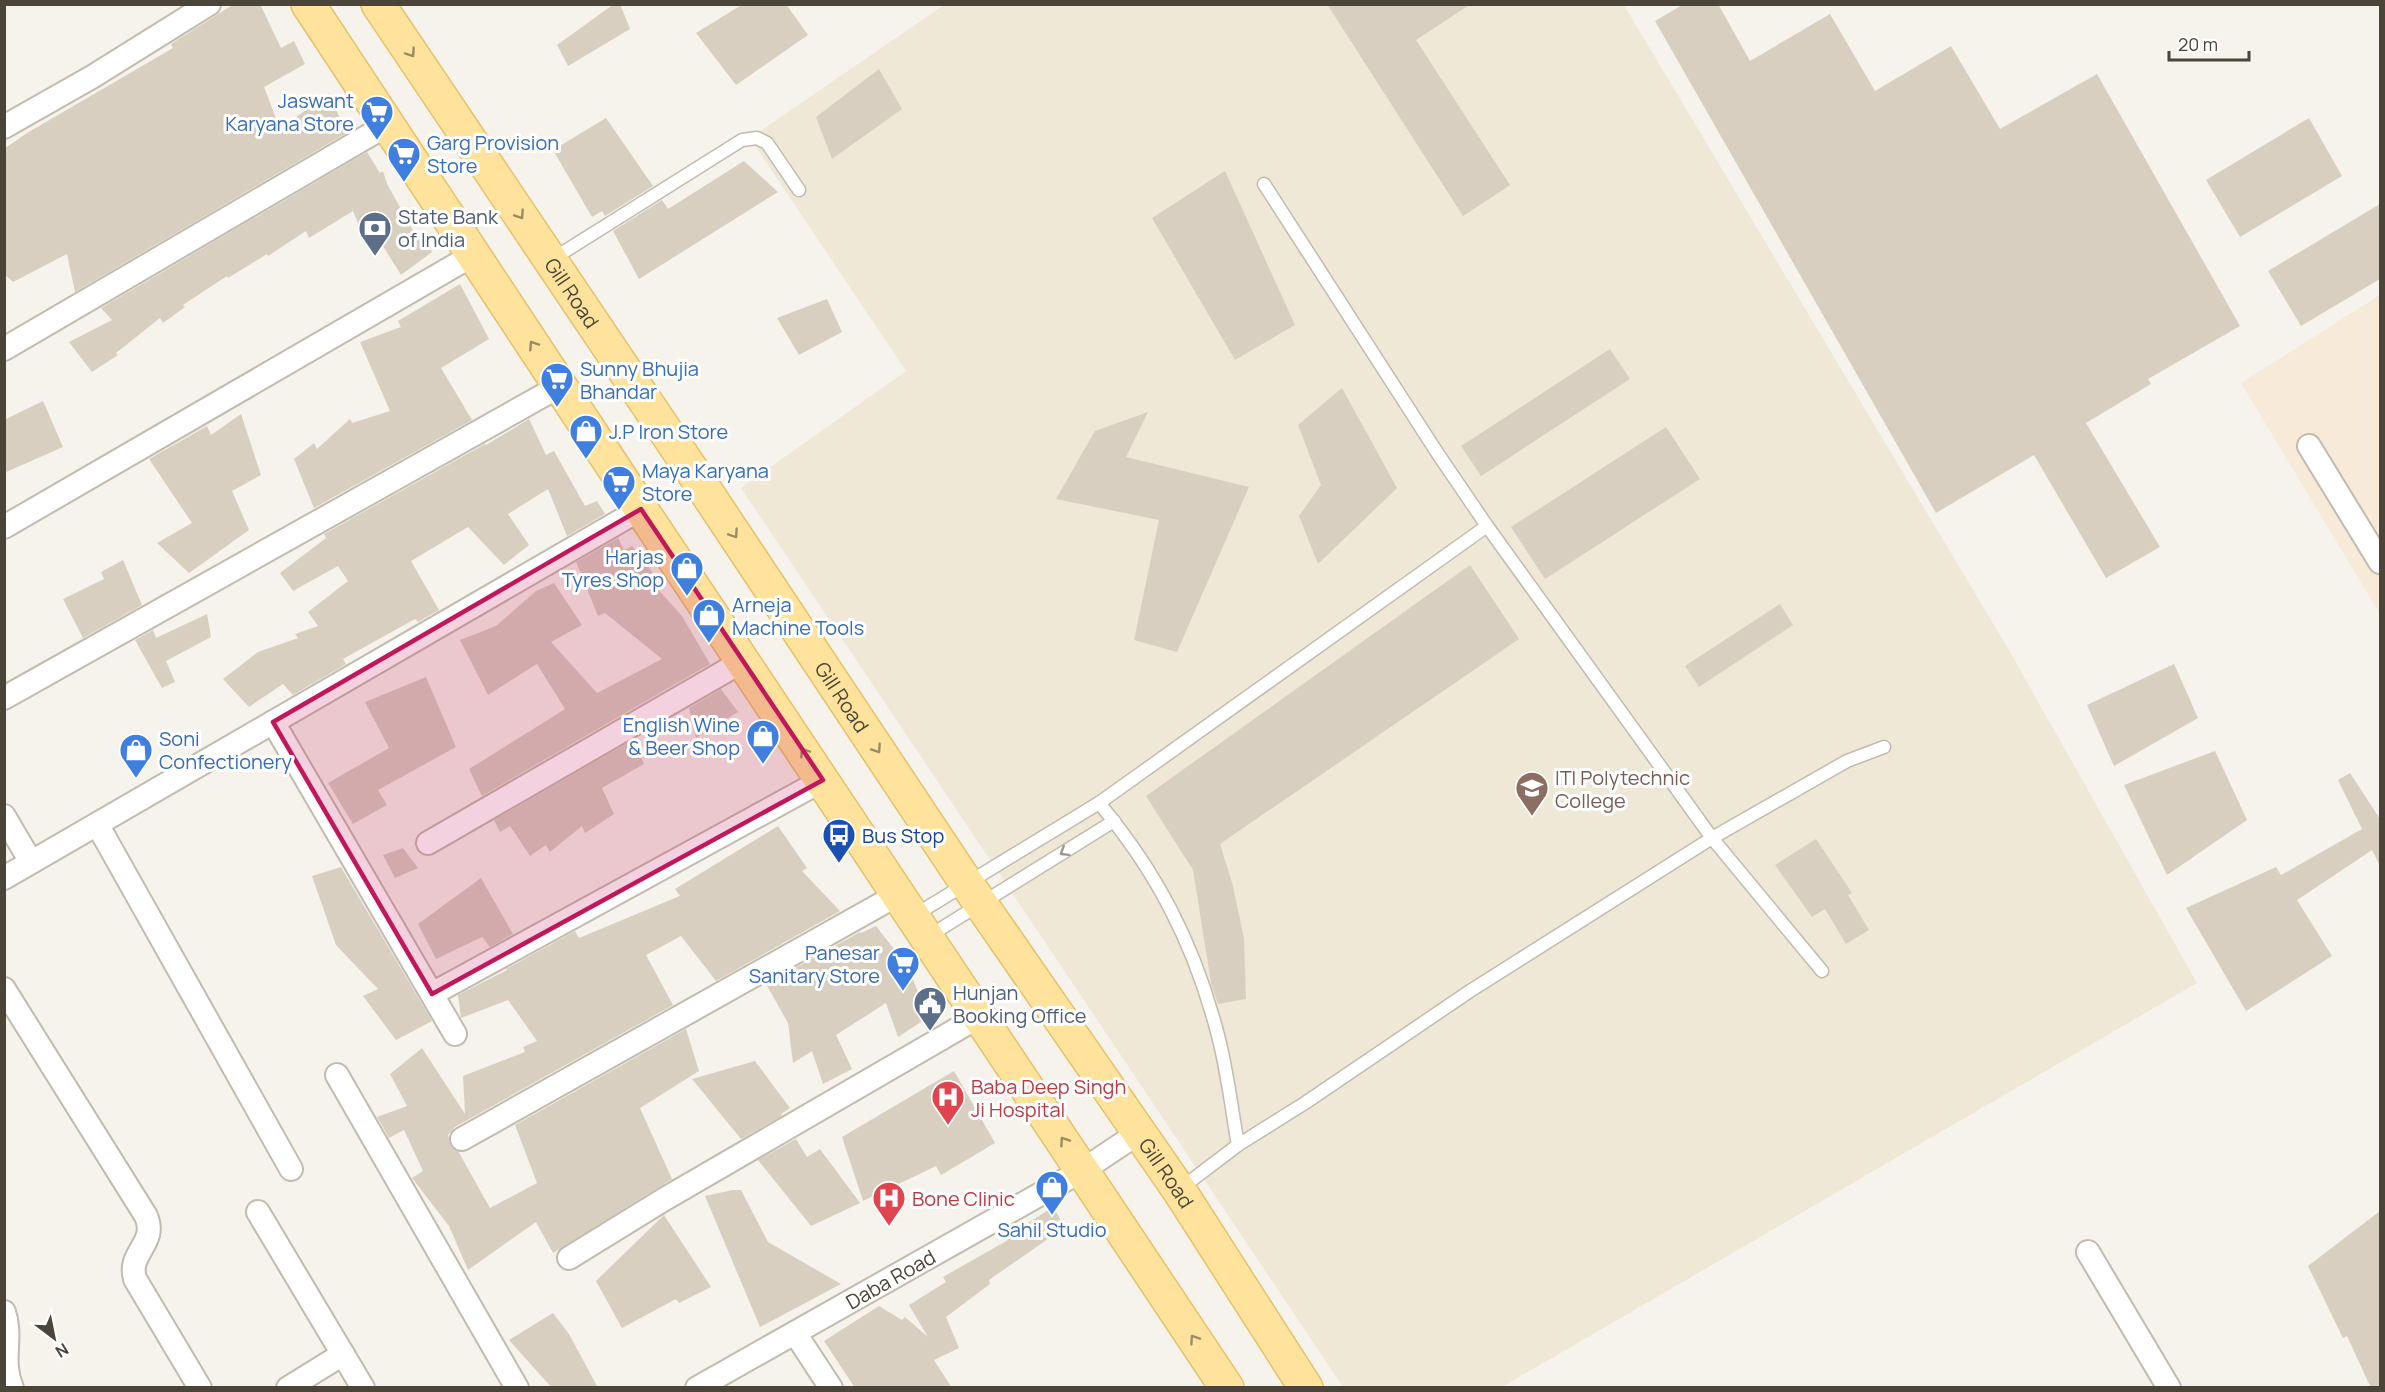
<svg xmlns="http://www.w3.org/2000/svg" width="2385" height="1392" viewBox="0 0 2385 1392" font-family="Manrope,sans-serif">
<rect width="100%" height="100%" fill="#f6f3ec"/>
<!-- commercial -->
<path fill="#f7ead8" d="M2380 295V614L2241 383Z"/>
<!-- education -->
<path fill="#efe8d6" d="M944 5H1624L2010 652 2197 983 1502 1387H1343L741 488 906 371 750 138Z"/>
<!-- building -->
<g fill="#d8cfc1">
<path d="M234 4H260L281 48 294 41 305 64 264 87 280 129 329 93 341 121 348 117 355 128 75 292 67 254 13 282 4 274V149L27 133 173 48 171 44Z"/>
<path d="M614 4H620L630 29 568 66 557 45Z"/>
<path d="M743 4H786L808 35 736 85 696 33Z"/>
<path d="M1327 4H1471L1416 40 1510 185 1463 216Z"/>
<path d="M1684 4H1718L1750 61 1830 14 1875 91 1951 46 2000 129 2097 74 2240 326 2148 379 2151 384 2086 423 2160 547 2106 578 2034 455 1936 513 1655 21Z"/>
<path d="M879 69 902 109 832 159 816 117Z"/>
<path d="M606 118 653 186 605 216 602 211 592 217 553 150Z"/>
<path d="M2309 118 2342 176 2240 237 2206 180Z"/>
<path d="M367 152 380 173 383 171 387 184 415 234 421 232 432 252 401 275 373 230 362 233 353 211 309 238 306 231 268 256 267 254 228 278 227 276 183 305 185 307 163 323 160 318 116 353 118 355 92 372 69 342 112 320 101 308Z"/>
<path d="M744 161 778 192 639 279 613 231 662 200 668 209Z"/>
<path d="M1225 171 1295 325 1235 360 1152 218Z"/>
<path d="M2380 204V279L2301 326 2268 271Z"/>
<path d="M460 284 489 339 441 368 472 420 314 508 294 459 314 443 317 449 350 419 352 423 390 411 360 342 401 327 398 321Z"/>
<path d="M827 299 842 332 799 355 777 318Z"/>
<path d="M1610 349 1630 379 1481 476 1461 446Z"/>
<path d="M1342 388 1397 488 1318 564 1299 516 1321 485 1298 425Z"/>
<path d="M43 401 63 447 4 473V420Z"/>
<path d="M1148 412 1126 457 1249 487 1177 652 1134 640 1159 520 1056 499 1095 431Z"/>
<path d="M241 414 261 475 232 491 249 530 189 573 157 543 192 523 149 459 207 426 211 435Z"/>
<path d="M529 419 546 455 554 451 585 506 597 501 605 514 567 536 548 489 508 514 529 545 504 565 468 527 411 561 439 610 418 622 415 619 343 659 346 664 293 695 283 684 249 707 223 679 258 652 298 638 295 634 318 626 308 612 348 581 338 566 293 591 280 573 326 538 324 534 485 444 486 445Z"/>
<path d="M1666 427 1700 479 1545 579 1511 527Z"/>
<path d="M618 538 624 550 632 546 653 573 646 576 682 616 710 664 482 796 469 769 565 709 537 664 488 695 460 640 496 626 536 591 554 583 582 625 551 642 597 693 662 659 605 613 598 616 576 562Z"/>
<path d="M123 560 142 605 83 638 63 599 104 579 101 572Z"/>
<path d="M1470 565 1519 639 1220 844 1233 886 1244 939 1246 999 1218 1004 1211 983 1193 870 1146 796Z"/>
<path d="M1780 604 1793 625 1699 687 1685 666Z"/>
<path d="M207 614 211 637 166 661 175 682 162 688 135 640 153 630 156 638Z"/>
<path d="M2174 664 2198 718 2114 766 2087 705Z"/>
<path d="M426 677 456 747 378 790 387 805 353 824 328 783 389 748 365 702Z"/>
<path d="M721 689 738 712 696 738 689 708Z"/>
<path d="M634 739 644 764 602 788 614 814 585 833 582 826 550 852 546 845 530 856 510 826 500 832 494 820Z"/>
<path d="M2215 751 2247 820 2167 875 2124 785Z"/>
<path d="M2350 773 2380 819V866L2372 850 2297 900 2332 956 2246 1011 2186 908 2276 867 2281 875 2362 829 2338 780Z"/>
<path d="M778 826 807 868 802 871 840 911 716 981 681 936 646 955 673 1005 455 1127 448 1135 451 1146 458 1151 490 1208 537 1183 515 1125 686 1029 699 1071 640 1108 672 1179 553 1253 536 1222 468 1270 449 1226 412 1178 423 1171 404 1130 389 1138 377 1117 407 1106 390 1074 422 1048 465 1114 463 1076 525 1052 523 1047 537 1041 508 1000 461 1018 458 995 507 970 506 969 575 931 579 938 680 896 675 889Z"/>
<path d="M1816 839 1852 893 1848 895 1869 930 1846 944 1825 909 1812 917 1775 865Z"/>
<path d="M403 848 418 868 395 878 383 855Z"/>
<path d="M341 867 432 1021 396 1040 363 996 378 989 336 945 312 876Z"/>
<path d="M481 878 513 934 490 947 482 937 436 959 418 924Z"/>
<path d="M876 926 908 967 920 997 927 993 933 1014 898 1037 886 1003 836 1035 852 1069 823 1084 812 1051 793 1063 788 1023 766 984 860 932 861 933Z"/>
<path d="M755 1061 790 1108 781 1114 782 1116 741 1139 692 1079Z"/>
<path d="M954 1071 995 1143 941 1175 936 1166 863 1201 842 1137Z"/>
<path d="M796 1139 807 1157 820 1149 860 1203 811 1226 758 1160Z"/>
<path d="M733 1190H741L768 1242 841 1284 760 1327 705 1196Z"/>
<path d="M1053 1207 1065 1227 989 1280 990 1284 946 1317 959 1348 934 1360 952 1388H855L824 1341 879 1306 902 1320 905 1317 928 1337 909 1305 946 1282 943 1277 1008 1240 1006 1237Z"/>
<path d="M2380 1211V1388H2371L2347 1336 2343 1338 2308 1266Z"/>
<path d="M664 1215 711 1287 679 1303 676 1299 622 1328 596 1281Z"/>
<path d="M553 1313 569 1334 598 1388H552L509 1340Z"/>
</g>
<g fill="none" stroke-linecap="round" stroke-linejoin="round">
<!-- service casing -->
<g stroke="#c2bbae" stroke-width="15">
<g id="service">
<path d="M551 260 742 140 757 138 767 143 799 190"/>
<path d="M1487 526 1712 838 1822 971"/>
<path d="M1099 803C1156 871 1193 942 1216 1028 1227 1066 1231 1106 1238 1145"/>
<path d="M915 915 1099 803 1487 526 1438 454 1264 184"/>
<path d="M929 936 1114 821"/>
<path d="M1180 1189 1238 1145 1305 1103 1470 991 1712 838 1847 761 1884 747"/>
</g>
</g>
<!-- minor casing -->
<g stroke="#c2bbae" stroke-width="26">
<g id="minor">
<path d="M4 127 92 77 209 4"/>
<path d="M4 349 387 125"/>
<path d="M2309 446 2380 562"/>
<path d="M4 527 473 255"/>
<path d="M4 698 560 386"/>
<path d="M273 722 455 1034"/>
<path d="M4 816 31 862"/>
<path d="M97 824 291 1169"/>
<path d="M428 843 743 661"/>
<path d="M4 878 641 509"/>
<path d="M4 989 146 1216C158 1244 127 1252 135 1279L200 1388"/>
<path d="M432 994 823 780"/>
<path d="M337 1075 517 1388"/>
<path d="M462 1139 899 894"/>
<path d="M258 1212 363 1388"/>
<path d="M2088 1252 2169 1388"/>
<path d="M569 1258 663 1200 980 1016"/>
<path d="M4 1312C13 1338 0 1360 12 1388"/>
<path d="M795 1333 831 1388"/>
<path d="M288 1388 343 1354"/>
<path id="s1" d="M697 1388 1083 1170 1140 1132"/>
</g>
</g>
<!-- primary casing -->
<g stroke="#e6c16a" stroke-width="36">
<g id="primary">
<path d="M308 4 641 509 1227 1388"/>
<path id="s2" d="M378 4 691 469 967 884 1179 1190 1306 1388"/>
</g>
</g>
<!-- service -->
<use href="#service" stroke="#fff" stroke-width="12"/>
<!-- minor -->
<use href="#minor" stroke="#fff" stroke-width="22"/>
<!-- primary -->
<use href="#primary" stroke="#ffe39c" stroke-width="33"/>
</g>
<!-- one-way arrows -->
<defs><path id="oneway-chevron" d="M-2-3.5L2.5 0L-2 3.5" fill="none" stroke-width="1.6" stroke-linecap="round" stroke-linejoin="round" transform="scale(1.5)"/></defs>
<g stroke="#9c8c66">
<use href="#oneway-chevron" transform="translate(411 53) rotate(56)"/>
<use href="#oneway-chevron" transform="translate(520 215) rotate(56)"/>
<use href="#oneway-chevron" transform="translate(533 345) rotate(-123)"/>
<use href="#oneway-chevron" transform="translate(734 534) rotate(56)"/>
<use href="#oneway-chevron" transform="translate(877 749) rotate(56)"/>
<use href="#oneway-chevron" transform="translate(804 752) rotate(-124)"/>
<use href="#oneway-chevron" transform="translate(1064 1141) rotate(-124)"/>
<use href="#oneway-chevron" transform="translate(1194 1339) rotate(-124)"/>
</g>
<use stroke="#9c9892" href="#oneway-chevron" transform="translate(1064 852) rotate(148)"/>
<!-- marked area -->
<path fill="#c2185b" fill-opacity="0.2" stroke="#c2185b" stroke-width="4.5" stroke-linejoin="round" d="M641 509 823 780 432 994 273 722Z"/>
<!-- icons -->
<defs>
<g id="supermarket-pin" transform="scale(1.725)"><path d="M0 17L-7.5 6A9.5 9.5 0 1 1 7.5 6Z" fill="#3f7fe0" stroke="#fff"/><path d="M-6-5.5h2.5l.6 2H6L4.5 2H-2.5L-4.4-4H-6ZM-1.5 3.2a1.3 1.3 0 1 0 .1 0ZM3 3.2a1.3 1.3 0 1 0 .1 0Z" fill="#fff"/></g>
<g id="bank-pin" transform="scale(1.725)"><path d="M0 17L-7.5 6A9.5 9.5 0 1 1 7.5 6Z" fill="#5c6f8a" stroke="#fff"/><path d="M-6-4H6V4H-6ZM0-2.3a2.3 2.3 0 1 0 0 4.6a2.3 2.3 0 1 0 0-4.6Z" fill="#fff"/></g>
<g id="shop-pin" transform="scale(1.725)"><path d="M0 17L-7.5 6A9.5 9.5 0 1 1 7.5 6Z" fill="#3f7fe0" stroke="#fff"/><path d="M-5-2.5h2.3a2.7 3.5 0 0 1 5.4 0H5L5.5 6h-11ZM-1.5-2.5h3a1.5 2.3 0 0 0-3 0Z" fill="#fff"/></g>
<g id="university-pin" transform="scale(1.725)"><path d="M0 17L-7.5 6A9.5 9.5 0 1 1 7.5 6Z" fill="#8d6e63" stroke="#fff"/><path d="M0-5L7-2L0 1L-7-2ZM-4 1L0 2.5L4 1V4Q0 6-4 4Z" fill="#fff"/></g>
<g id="bus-pin" transform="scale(1.725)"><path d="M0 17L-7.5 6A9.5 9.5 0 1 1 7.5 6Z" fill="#1a4fb4" stroke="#fff"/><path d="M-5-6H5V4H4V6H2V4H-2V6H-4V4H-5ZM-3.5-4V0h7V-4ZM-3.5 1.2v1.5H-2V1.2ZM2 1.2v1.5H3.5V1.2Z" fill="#fff"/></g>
<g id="civic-pin" transform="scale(1.725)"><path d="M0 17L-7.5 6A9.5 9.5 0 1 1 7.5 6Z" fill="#5c6f8a" stroke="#fff"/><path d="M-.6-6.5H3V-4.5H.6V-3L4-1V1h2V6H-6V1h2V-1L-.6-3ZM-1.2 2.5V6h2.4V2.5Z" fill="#fff"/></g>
<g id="hospital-pin" transform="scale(1.725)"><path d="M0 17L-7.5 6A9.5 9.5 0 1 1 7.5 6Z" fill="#e0444e" stroke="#fff"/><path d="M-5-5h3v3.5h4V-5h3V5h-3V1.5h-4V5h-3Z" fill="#fff"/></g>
</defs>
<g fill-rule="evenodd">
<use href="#supermarket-pin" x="377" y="112"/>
<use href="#supermarket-pin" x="404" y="154"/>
<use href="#bank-pin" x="375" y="228"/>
<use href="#supermarket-pin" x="557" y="379"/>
<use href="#shop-pin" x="586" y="431"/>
<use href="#supermarket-pin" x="619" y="482"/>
<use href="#shop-pin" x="687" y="568"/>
<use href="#shop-pin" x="709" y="615"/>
<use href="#shop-pin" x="763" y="736"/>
<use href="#shop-pin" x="136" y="750"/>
<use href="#university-pin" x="1532" y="788"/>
<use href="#bus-pin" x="839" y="835"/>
<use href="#supermarket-pin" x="903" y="963"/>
<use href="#civic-pin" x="930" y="1003"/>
<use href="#hospital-pin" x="948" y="1097"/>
<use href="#shop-pin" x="1052" y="1187"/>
<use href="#hospital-pin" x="889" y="1198"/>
</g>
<g text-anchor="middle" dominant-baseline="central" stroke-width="6" stroke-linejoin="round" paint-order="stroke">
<!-- shop labels -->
<g font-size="20" fill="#366cbe" stroke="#fff" text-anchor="start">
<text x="354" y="100" text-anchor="end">Jaswant<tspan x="354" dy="23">Karyana Store</tspan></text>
<text x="427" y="142">Garg Provision<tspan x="427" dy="23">Store</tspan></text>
<text x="580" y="368">Sunny Bhujia<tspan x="580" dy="23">Bhandar</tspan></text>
<text x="609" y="431">J.P Iron Store</text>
<text x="642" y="470">Maya Karyana<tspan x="642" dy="23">Store</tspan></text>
<text x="664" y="556" text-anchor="end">Harjas<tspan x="664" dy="23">Tyres Shop</tspan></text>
<text x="732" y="604">Arneja<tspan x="732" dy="23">Machine Tools</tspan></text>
<text x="740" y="724" text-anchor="end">English Wine<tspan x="740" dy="23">&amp; Beer Shop</tspan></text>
<text x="159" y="738">Soni<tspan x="159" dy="23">Confectionery</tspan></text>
<text x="880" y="952" text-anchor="end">Panesar<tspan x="880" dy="23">Sanitary Store</tspan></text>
<text x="1052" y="1229" text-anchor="middle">Sahil Studio</text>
</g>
<!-- service labels -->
<g font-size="20" fill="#4e5e75" stroke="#fff" text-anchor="start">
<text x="398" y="216">State Bank<tspan x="398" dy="23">of India</tspan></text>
<text x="953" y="992">Hunjan<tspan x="953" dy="23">Booking Office</tspan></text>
</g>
<!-- street labels -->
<g font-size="20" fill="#4b4439" stroke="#fff">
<text stroke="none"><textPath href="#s2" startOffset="348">Gill Road</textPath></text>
<text stroke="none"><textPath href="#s2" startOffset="834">Gill Road</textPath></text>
<text stroke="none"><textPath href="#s2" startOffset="1410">Gill Road</textPath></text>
<text stroke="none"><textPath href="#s1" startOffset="222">Daba Road</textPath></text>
</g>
<!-- education labels -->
<g font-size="20" fill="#785e54" stroke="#fff" text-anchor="start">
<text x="1555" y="777">ITI Polytechnic<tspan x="1555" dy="23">College</tspan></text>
</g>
<!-- transit labels -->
<g font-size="20" fill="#164399" stroke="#fff" text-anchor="start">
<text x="862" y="835">Bus Stop</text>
</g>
<!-- health labels -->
<g font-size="20" fill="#be3a42" stroke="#fff" text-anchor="start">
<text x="971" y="1086">Baba Deep Singh<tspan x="971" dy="23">Ji Hospital</tspan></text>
<text x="912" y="1198">Bone Clinic</text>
</g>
</g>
<!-- border -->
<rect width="2385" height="1392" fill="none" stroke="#4b4439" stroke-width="12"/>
<!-- north arrow -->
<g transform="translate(54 1338) rotate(148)" stroke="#ffffff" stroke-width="4.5" paint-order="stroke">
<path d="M0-4.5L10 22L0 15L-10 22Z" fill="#4b4439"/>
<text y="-9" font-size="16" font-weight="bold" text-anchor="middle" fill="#4b4439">N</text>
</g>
<!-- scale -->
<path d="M2169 51v9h80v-9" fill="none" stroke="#4b4439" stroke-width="3"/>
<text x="2178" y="51" font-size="18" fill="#4b4439" stroke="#ffffff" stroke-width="4.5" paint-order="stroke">20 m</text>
</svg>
